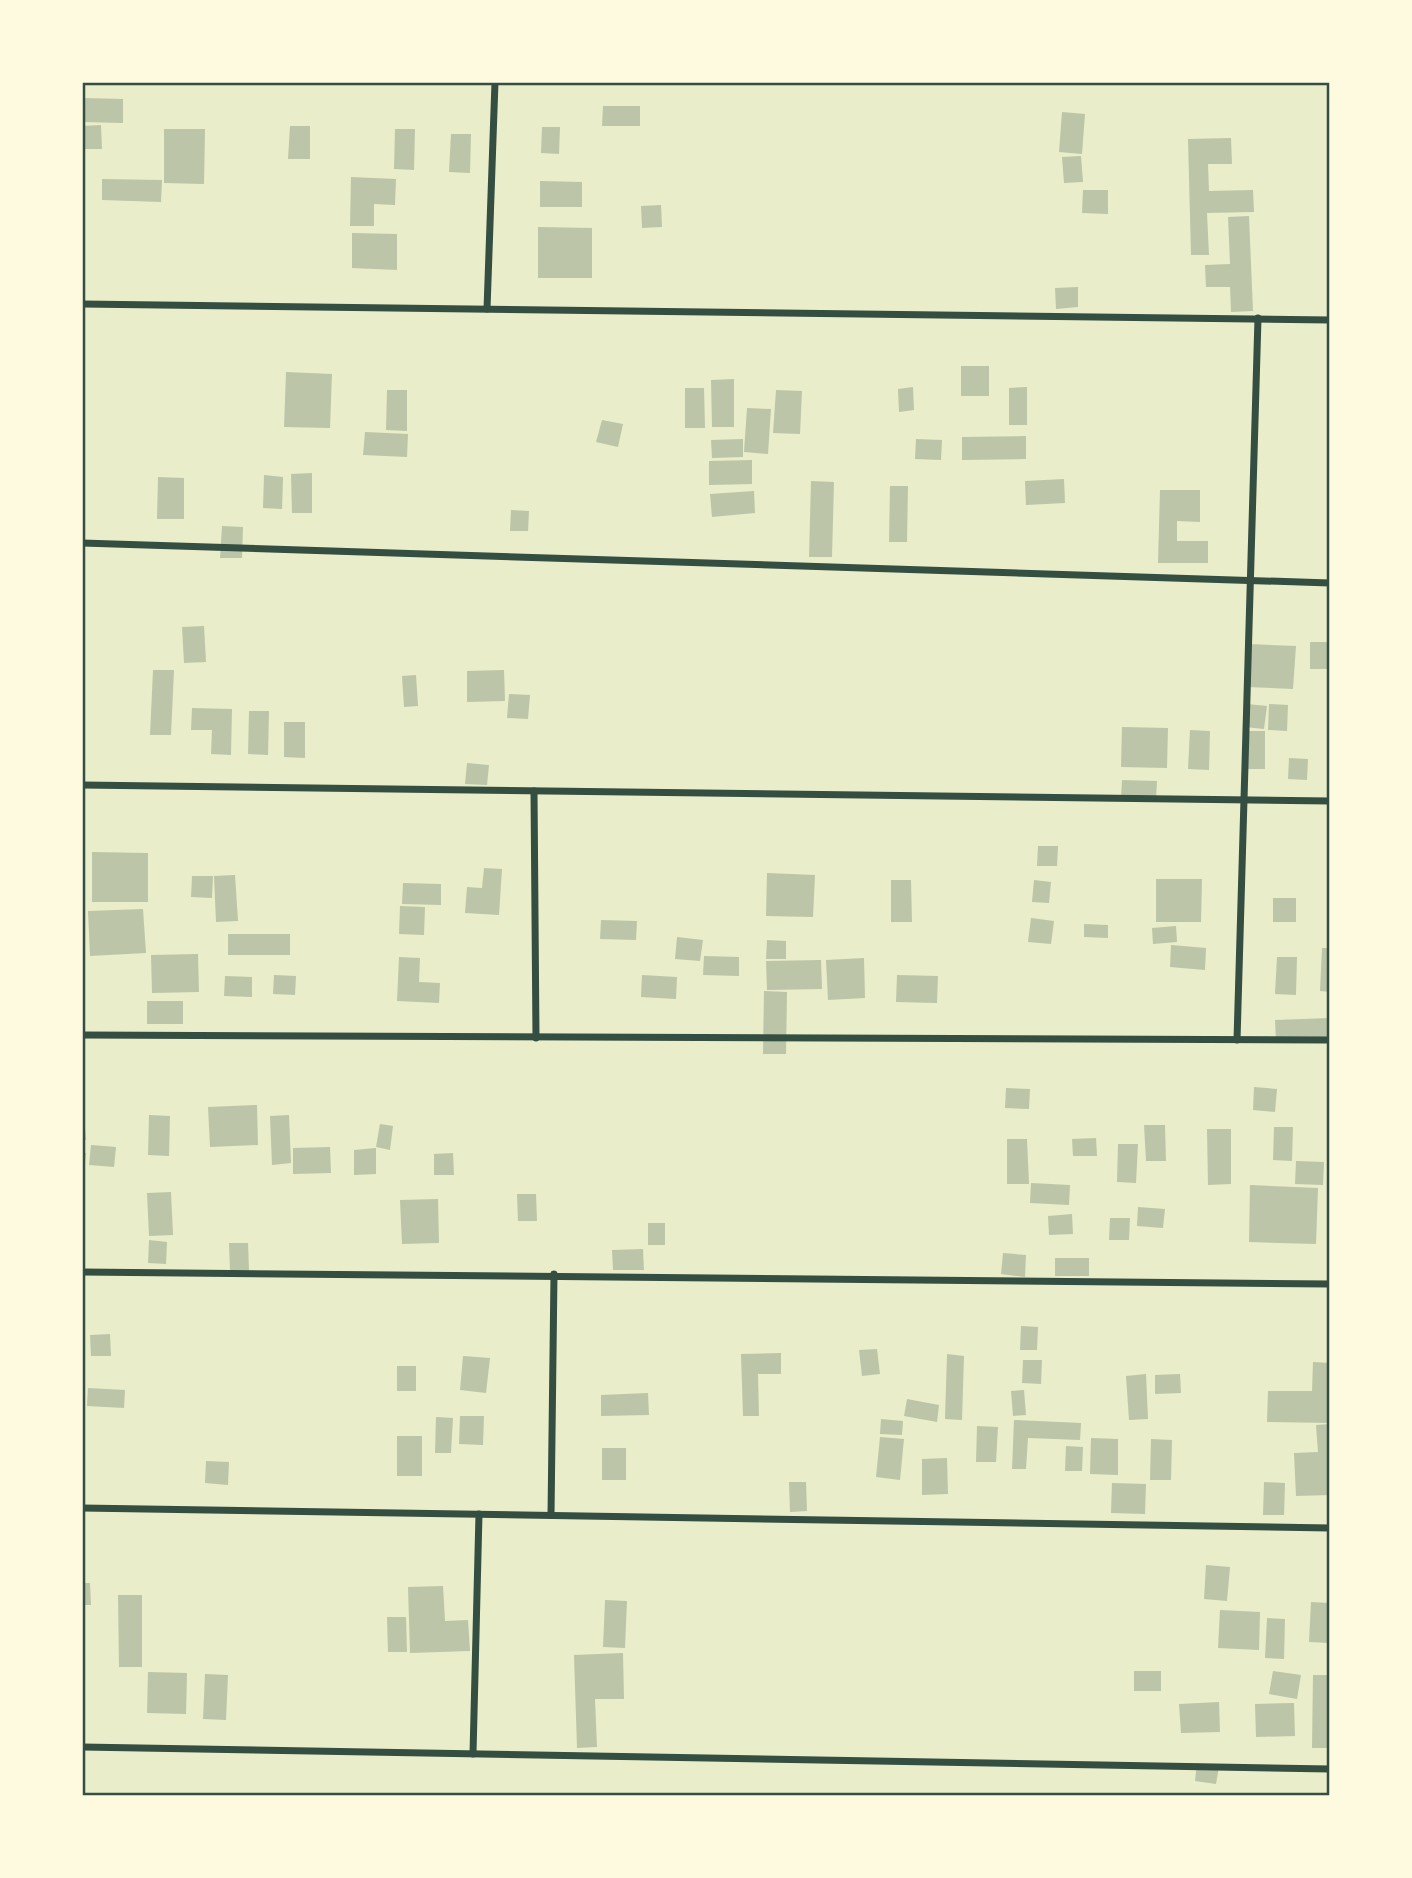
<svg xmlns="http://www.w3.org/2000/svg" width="1412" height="1878" viewBox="0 0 1412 1878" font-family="Karla,sans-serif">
<rect width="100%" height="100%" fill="#e9edc9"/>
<!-- building -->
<g fill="#bcc5a7">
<path d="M82 98 123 99V123L82 122Z"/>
<path d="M603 106H640V126H602Z"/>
<path d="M1062 112 1085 114 1082 154 1059 152Z"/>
<path d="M101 125 102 149H82V126Z"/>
<path d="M290 126H310V159H288Z"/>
<path d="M542 127H560L559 154 541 153Z"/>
<path d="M164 129H205L204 184 164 183Z"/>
<path d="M395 129H415L414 170 394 169Z"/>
<path d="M451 134H471L470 173 449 172Z"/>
<path d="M1231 138 1232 164H1208L1209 191 1253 190 1254 212 1207 213 1209 255H1191L1188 139Z"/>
<path d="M1081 156 1083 182 1064 183 1062 157Z"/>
<path d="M351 177 396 179 395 205 374 204V226H350Z"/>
<path d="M102 179 162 180 161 202 102 200Z"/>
<path d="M540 181 582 182V207H540Z"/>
<path d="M1083 190H1108V214L1082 213Z"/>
<path d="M661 205 662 227 642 228 641 206Z"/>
<path d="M1249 216 1253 311 1231 312 1230 287H1206L1205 265 1230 264 1228 217Z"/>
<path d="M538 227 592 228V278H538Z"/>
<path d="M352 233 397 234V270L352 268Z"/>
<path d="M1078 287V307L1056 309 1055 288Z"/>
<rect x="961" y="366" width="28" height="30"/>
<path d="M286 372 332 374 330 428 284 427Z"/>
<path d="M734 379V427H712L711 380Z"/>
<path d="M913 387 914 410 899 412 898 389Z"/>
<path d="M1027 387V425H1009V388Z"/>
<path d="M685 388H704L705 428H685Z"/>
<path d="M387 390H407V431L386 430Z"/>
<path d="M776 390 802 391 800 434 773 433Z"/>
<path d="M747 408 771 409 768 454 744 452Z"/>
<path d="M602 420 623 424 618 447 596 442Z"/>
<path d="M365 432 408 434 407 457 363 455Z"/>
<path d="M1026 436V459L962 460V437Z"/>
<path d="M743 439V457L712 458 711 440Z"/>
<path d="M916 439 942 440 941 460 915 459Z"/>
<path d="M752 460V484L709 485V461Z"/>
<path d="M312 473V513H292L291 474Z"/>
<path d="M264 475 283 477 282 509 263 508Z"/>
<path d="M158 477 184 478V519H157Z"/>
<path d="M1064 479 1065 503 1026 505 1025 481Z"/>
<path d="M811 481 834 482 832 557H809Z"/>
<path d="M890 486H908L907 542H889Z"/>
<path d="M1160 490H1200V522L1177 521V541H1208V563H1158Z"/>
<path d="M754 491 755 513 712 517 710 494Z"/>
<path d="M511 510 529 511 528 531H510Z"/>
<path d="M222 526 243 527 242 558H220Z"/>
<path d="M204 626 206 662 184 663 182 627Z"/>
<rect x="1310" y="642" width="20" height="27"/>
<path d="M1249 644 1296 646 1293 689 1247 687Z"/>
<path d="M153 670H174L171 735H150Z"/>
<path d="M504 670 505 701 467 702V671Z"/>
<path d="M416 675 418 706 404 707 402 676Z"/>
<path d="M509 694 530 695 528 719 507 718Z"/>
<path d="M1247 704 1267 706 1264 729 1245 727Z"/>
<path d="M1269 704 1288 705 1287 731 1268 730Z"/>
<path d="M192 708 232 709 231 755 211 754 212 730H191Z"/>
<path d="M249 711H269L268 755 248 754Z"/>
<path d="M284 722H305V758L284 757Z"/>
<path d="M1122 727 1168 728 1167 768 1121 767Z"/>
<path d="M1190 730 1210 731 1209 770 1188 769Z"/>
<path d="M1245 731H1265V769H1246Z"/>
<path d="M1289 758 1308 759 1307 780 1288 779Z"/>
<path d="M467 763 489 765 487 785 465 784Z"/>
<path d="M1122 780 1157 781 1156 799 1121 798Z"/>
<path d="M1038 846H1058L1057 866H1037Z"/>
<path d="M92 852 148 853V902H92Z"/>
<path d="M484 868 502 869 499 915 465 913 467 887 482 888Z"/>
<path d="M767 873 815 875 813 917 766 916Z"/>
<path d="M235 875 238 921 216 922 214 876Z"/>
<path d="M192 876H213L212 898 191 897Z"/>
<path d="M1156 879H1202L1201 922H1156Z"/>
<path d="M891 880H911L912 922H891Z"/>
<path d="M1034 880 1051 882 1049 903 1032 902Z"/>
<path d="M403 883 441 884V905L402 904Z"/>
<rect x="1273" y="898" width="23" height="24"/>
<path d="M400 906 425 907 424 935 399 934Z"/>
<path d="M143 909 146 953 90 956 88 911Z"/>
<path d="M1031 918 1054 921 1051 944 1028 942Z"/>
<path d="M601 920 637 921 636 940 600 939Z"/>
<path d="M1084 924 1108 925V938L1084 937Z"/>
<path d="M1176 926 1177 942 1153 944 1152 928Z"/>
<rect x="228" y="934" width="62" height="21"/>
<path d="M677 937 703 940 700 961 675 959Z"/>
<path d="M767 940 786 941V959H766Z"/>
<path d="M1171 945 1206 948 1205 970 1170 967Z"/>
<path d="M1322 948H1330V992L1320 991Z"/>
<path d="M198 954 199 992 152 993 151 955Z"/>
<path d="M704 956 739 957V976L703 975Z"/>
<path d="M399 957 420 958 419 982 440 983 439 1003 397 1001Z"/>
<path d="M1277 957H1297L1296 995 1275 994Z"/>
<path d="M864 958 865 998 828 1000 826 960Z"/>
<path d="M821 960 822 989 767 990 766 961Z"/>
<path d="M274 975 296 976 295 995 273 994Z"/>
<path d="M642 975 677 977 676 999 641 997Z"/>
<path d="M897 975 938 976 937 1003 896 1002Z"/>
<path d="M225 976 252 977V997L224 996Z"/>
<path d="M764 991 787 992 786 1054H763Z"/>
<rect x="147" y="1001" width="36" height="23"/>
<path d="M1330 1018V1039L1276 1041 1275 1020Z"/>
<path d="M1254 1087 1277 1089 1275 1112 1253 1110Z"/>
<path d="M1006 1088 1030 1089 1029 1109 1005 1108Z"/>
<path d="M257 1105 258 1145 210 1147 208 1107Z"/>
<path d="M82 1113H84L86 1140H82Z"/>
<path d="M149 1115 170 1116 169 1156 148 1155Z"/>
<path d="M289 1115 291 1163 272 1165 270 1116Z"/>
<path d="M380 1124 393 1126 390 1150 376 1147Z"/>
<path d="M1144 1125H1165L1166 1161H1146Z"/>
<path d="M1274 1127H1293L1292 1161 1273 1160Z"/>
<path d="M1207 1129H1231V1184L1208 1185Z"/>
<path d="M1096 1138 1097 1156H1073L1072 1139Z"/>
<path d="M1007 1139H1027L1029 1184H1007Z"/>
<path d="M1118 1144H1138L1136 1183 1117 1182Z"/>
<path d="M91 1145 116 1147 114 1167 89 1165Z"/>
<path d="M330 1147 331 1173 293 1174V1148Z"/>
<path d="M376 1148V1174L354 1175V1150Z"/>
<path d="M82 1153H86L84 1172H82Z"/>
<path d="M453 1153 454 1175H434V1154Z"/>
<path d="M1296 1161 1324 1162 1323 1185 1295 1184Z"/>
<path d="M1031 1183 1070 1185 1069 1205 1030 1203Z"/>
<path d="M1250 1185 1318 1188 1316 1244 1249 1242Z"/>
<path d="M171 1192 173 1235 149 1236 147 1193Z"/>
<path d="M517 1194H536L537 1221H518Z"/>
<path d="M438 1199 439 1243 402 1244 400 1200Z"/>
<path d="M1138 1207 1165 1209 1163 1228 1137 1226Z"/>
<path d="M1072 1214 1073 1234 1049 1235 1048 1216Z"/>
<path d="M1110 1218H1130L1129 1240H1109Z"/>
<rect x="648" y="1223" width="17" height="22"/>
<path d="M149 1240 167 1242 166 1264 148 1263Z"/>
<path d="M229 1243H248L249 1270 230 1271Z"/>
<path d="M643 1249 644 1270H613L612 1250Z"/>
<path d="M1003 1253 1026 1255 1025 1277 1001 1274Z"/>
<rect x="1055" y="1258" width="34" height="18"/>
<path d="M1021 1326 1038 1327 1037 1350H1020Z"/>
<path d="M110 1334 111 1356H91L90 1335Z"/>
<path d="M877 1349 880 1374 862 1376 859 1350Z"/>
<path d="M781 1353V1374H758L759 1416H743L741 1354Z"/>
<path d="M947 1354 964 1356 962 1420 945 1419Z"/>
<path d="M463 1356 490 1358 486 1393 460 1390Z"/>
<path d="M1023 1360H1042L1041 1384 1022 1383Z"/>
<path d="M1313 1362 1330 1363V1423L1267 1422 1268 1391H1312Z"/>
<rect x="397" y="1366" width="19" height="25"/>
<path d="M1146 1374 1148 1419 1129 1420 1126 1376Z"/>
<path d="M1180 1374 1181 1393 1155 1394V1375Z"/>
<path d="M88 1388 125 1390 124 1408 87 1406Z"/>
<path d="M1024 1390 1026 1415 1013 1416 1011 1391Z"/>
<path d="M648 1393 649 1415 601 1416V1395Z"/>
<path d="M907 1399 939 1405 937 1422 904 1416Z"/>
<path d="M460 1416H484L483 1445 459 1444Z"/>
<path d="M436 1417 453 1418 451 1453H435Z"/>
<path d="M881 1419 903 1421 902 1435 880 1434Z"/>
<path d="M1014 1420 1081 1423 1080 1440 1028 1438 1026 1469H1012Z"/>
<path d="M1330 1424V1495L1296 1496 1294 1453 1318 1452 1316 1425Z"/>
<path d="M977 1426 998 1427 996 1462H976Z"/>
<rect x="397" y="1436" width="25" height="40"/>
<path d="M880 1437 904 1439 900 1480 876 1477Z"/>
<path d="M1091 1438 1118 1439V1475L1090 1474Z"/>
<path d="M1151 1439 1172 1440 1171 1480H1150Z"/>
<path d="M1066 1446 1083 1447 1082 1471H1065Z"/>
<rect x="602" y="1448" width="24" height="32"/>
<path d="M947 1458 948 1494 922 1495V1459Z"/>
<path d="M206 1461 229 1462 228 1485 205 1483Z"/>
<path d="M789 1482H806L807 1511 790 1512Z"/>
<path d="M1264 1482 1285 1483 1284 1515H1263Z"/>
<path d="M1112 1483 1146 1484 1145 1514 1111 1513Z"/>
<path d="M1206 1565 1230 1567 1227 1601 1204 1599Z"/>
<path d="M82 1583H90L91 1605H82Z"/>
<path d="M443 1586 445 1621 468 1620 470 1651 410 1653 408 1587Z"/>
<path d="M118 1595H142V1667H119Z"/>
<path d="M605 1600 627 1601 625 1648 603 1647Z"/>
<path d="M1311 1602 1330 1603V1643L1309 1642Z"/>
<path d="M1220 1610 1260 1612 1259 1650 1218 1648Z"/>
<path d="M387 1617H406L407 1652H388Z"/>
<path d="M1267 1618 1285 1619 1284 1659 1265 1658Z"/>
<path d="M623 1653 624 1699H595L597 1747 577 1748 574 1655Z"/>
<rect x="1134" y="1671" width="27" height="20"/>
<path d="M1273 1671 1301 1675 1297 1699 1269 1694Z"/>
<path d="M148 1672 187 1673 186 1714 147 1713Z"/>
<path d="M205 1674 228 1675 226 1720 203 1719Z"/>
<path d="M1313 1675H1330V1748H1312Z"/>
<path d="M1219 1702 1220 1732 1181 1733 1179 1704Z"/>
<path d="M1294 1703 1295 1736 1256 1737 1255 1704Z"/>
<path d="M1197 1763 1219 1767 1216 1784 1195 1781Z"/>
</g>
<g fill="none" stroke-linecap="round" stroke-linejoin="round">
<!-- minor -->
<g stroke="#344e41" stroke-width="7">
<path d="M82 304 1330 320"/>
<path d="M487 309 495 82"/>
<path d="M82 543 1330 583"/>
<path d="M82 785 1330 801"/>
<path d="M534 791 536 1038"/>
<path d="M82 1035 1330 1040"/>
<path d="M1237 1040 1258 318"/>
<path d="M82 1272 1330 1284"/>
<path d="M82 1508 1330 1528"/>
<path d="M551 1515 554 1274"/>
<path d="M82 1747 1330 1769"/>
<path d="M473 1754 479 1514"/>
</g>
</g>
<!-- border -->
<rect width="1412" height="1878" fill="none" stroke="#fefae0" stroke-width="168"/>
<rect x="84" y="84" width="1244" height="1710" fill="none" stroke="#344e41" stroke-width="2.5"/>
</svg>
